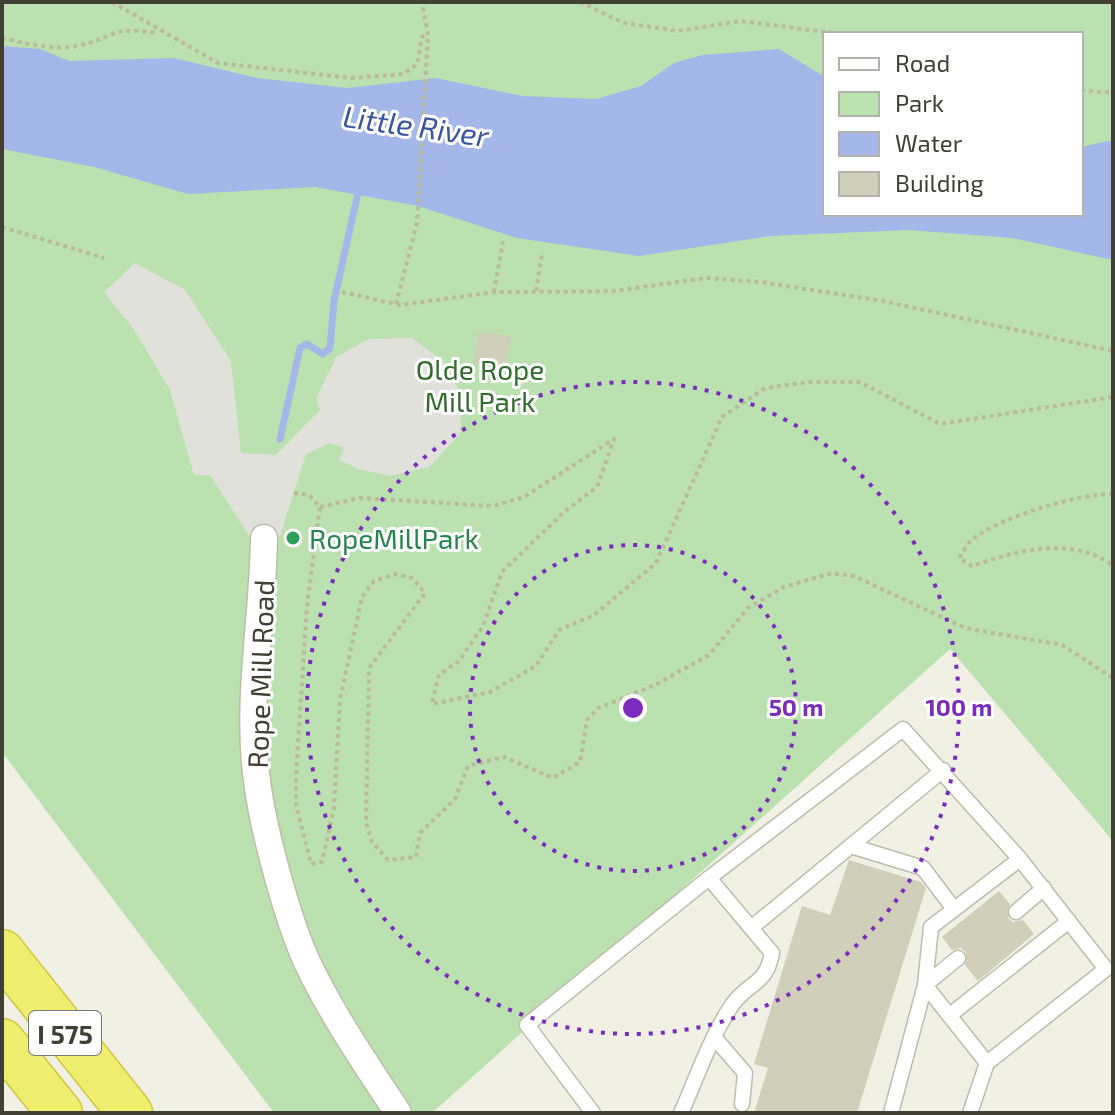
<svg xmlns="http://www.w3.org/2000/svg" width="1115" height="1115" viewBox="0 0 1115 1115" font-family="'Exo 2',sans-serif">
<rect width="100%" height="100%" fill="#f0f0e4"/>
<!-- green -->
<path fill="#bbe1b0" fill-rule="evenodd" d="M2 2H1113V841L950 649 432 1113H274L2 752ZM825 34H1081V214H825Z"/>
<!-- parking -->
<path fill="#e1e1dc" d="M135 263 185 290 231 361 241 453 276 455 320 410 316 399 336 357 369 339 412 338 443 361 462 396 460 434 429 467 390 476 359 469 339 460 344 448 330 443 306 454 280 536 252 540 210 475H194L170 390 135 331 104 292Z"/>
<!-- water -->
<path fill="#a4b7e8" d="M2 46 40 49 69 61 174 58 257 78 347 88 436 78 522 96 596 99 641 86 674 63 702 55 779 49 825 77V214H1081V147L1113 140V260L1012 238 908 230 770 236 639 256 517 238 418 206 315 187 188 194 94 167 2 149Z"/>
<g fill="none" stroke-linecap="round" stroke-linejoin="round">
<!-- stream -->
<path stroke="#a4b7e8" stroke-width="7" d="M280 439 300 348 307 344 323 354 330 348 334 301 359 188"/>
</g>
<!-- building -->
<g fill="#d0cfba">
<path d="M478 332 511 336 506 367 473 363Z"/>
<path d="M849 860 921 882 926 888 857 1113H754L768 1068 754 1064 802 906 830 915Z"/>
<path d="M999 891 1010 904 1008 918 1013 922 1023 920 1034 934 978 981 965 965 966 952 961 948 952 950 942 937Z"/>
</g>
<g fill="none" stroke-linecap="round" stroke-linejoin="round">
<!-- lane casing -->
<g stroke="#bdbdaa" stroke-width="17">
<g id="lane">
<path d="M851 846 923 868 954 909"/>
<path d="M1016 912 1044 888"/>
<path d="M751 928 943 770"/>
<path d="M950 1015 1069 921"/>
<path d="M714 1037 745 1073 742 1104"/>
<path d="M987 1063 925 985 931 927 1020 859"/>
<path d="M593 1113 527 1025 709 878 903 729 1020 859 1106 969 987 1063 970 1113"/>
<path d="M681 1113C697 1077 710 1038 732 1005 749 981 766 986 772 953L709 878"/>
<path d="M891 1113 925 985 958 958"/>
</g>
</g>
<!-- street casing -->
<g stroke="#bdbdaa" stroke-width="29">
<path id="street" d="M264 538C263 618 246 701 257 781 263 829 287 918 307 962 332 1015 366 1064 398 1113"/>
</g>
<!-- highway casing -->
<g stroke="#cec640" stroke-width="47">
<g id="highway">
<path d="M2 952 130 1113"/>
<path d="M2 1041 60 1113"/>
</g>
</g>
<!-- path -->
<g stroke="#bbba9a" stroke-width="4" stroke-dasharray="4 4" stroke-linecap="butt">
<path d="M112 2 218 63 351 78 404 74 417 64 422 37 428 35"/>
<path d="M580 2 624 23 678 31 741 21 840 34"/>
<path d="M2 38C25 43 53 51 77 46 112 39 112 25 155 33"/>
<path d="M1081 90 1113 93"/>
<path d="M2 227 104 258"/>
<path d="M536 291 542 253"/>
<path d="M342 292 400 305 494 292 614 291 706 278 761 282 883 301 1113 351"/>
<path d="M494 292 503 241"/>
<path d="M396 304 417 223 428 35 422 2"/>
<path d="M294 493 309 495 320 507 307 605 296 776V805L311 864 322 862 334 807 340 700 362 597 374 581 395 574 412 578 425 593 369 668 366 822 372 842 388 860 416 857 420 833 455 799 468 766 504 757 553 778 580 762 587 720 598 708 655 685 709 655 748 608 784 587 832 573 854 576 965 628 1062 645 1113 678"/>
<path d="M1113 494C1077 494 1004 516 974 538 968 542 963 552 959 558L972 566C1014 551 1074 535 1113 566"/>
<path d="M320 507 359 498 493 506 524 497 614 439 597 487 565 511 502 572 483 626 459 661 439 675 432 704 490 692 536 666 559 630 594 615 656 563 722 417 765 388 809 382H860L940 424 1113 397"/>
</g>
<!-- lane -->
<use href="#lane" stroke="#fff" stroke-width="14"/>
<!-- street -->
<use href="#street" stroke="#fff" stroke-width="26"/>
<!-- highway -->
<use href="#highway" stroke="#f0ee6f" stroke-width="44"/>
</g>
<!-- distance rings -->
<g fill="none" stroke="#7b2cbf" stroke-width="4" stroke-dasharray="4 8">
<circle cx="633" cy="708" r="163"/>
<circle cx="633" cy="708" r="326"/>
</g>
<!-- markers -->
<circle fill="#2e9e5b" stroke="#fff" stroke-width="3" cx="293" cy="538" r="8"/>
<g text-anchor="middle" dominant-baseline="central" stroke-width="6" stroke-linejoin="round" paint-order="stroke">
<!-- shield labels -->
<rect fill="#fff" stroke="#7a7971" stroke-width="2" x="29" y="1011" width="72" height="44" rx="6"/>
<g font-size="26" font-weight="bold" fill="#414034">
<text x="65" y="1033">I 575</text>
</g>
<!-- park labels -->
<g font-size="28" fill="#326d2e" stroke="#fff">
<text x="480" y="369">Olde Rope<tspan x="480" dy="32">Mill Park</tspan></text>
</g>
<!-- leisure labels -->
<g font-size="28" fill="#27864d" stroke="#fff" text-anchor="start">
<text x="309" y="538">RopeMillPark</text>
</g>
<!-- street labels -->
<g font-size="28" fill="#414034" stroke="#fff">
<text transform="translate(260 674) rotate(-88)">Rope Mill Road</text>
</g>
<!-- water labels -->
<g font-size="30" font-style="italic" fill="#3854a3" stroke="#fff">
<text transform="translate(416 125) rotate(8)">Little River</text>
</g>
</g>
<circle cx="633" cy="708" r="12" fill="#7b2cbf" stroke="#fff" stroke-width="4"/>
<g font-size="24" text-anchor="middle" font-weight="bold" fill="#7b2cbf" stroke="#fff" stroke-width="6" stroke-linejoin="round" paint-order="stroke">
<text x="796" y="716">50 m</text>
<text x="959" y="716">100 m</text>
</g>
<!-- border -->
<rect width="1115" height="1115" fill="none" stroke="#414034" stroke-width="8"/>
<!-- legend -->
<rect x="823" y="32" width="260" height="184" fill="#ffffff" stroke="#b3b3ae" stroke-width="2"/>
<rect x="839" y="58" width="40" height="12" fill="#ffffff" stroke="#b3b3ae" stroke-width="2"/>
<text x="895" y="72" font-size="24" fill="#414034">Road</text>
<rect x="839" y="92" width="40" height="24" fill="#bbe1b0" stroke="#b3b3ae" stroke-width="2"/>
<text x="895" y="112" font-size="24" fill="#414034">Park</text>
<rect x="839" y="132" width="40" height="24" fill="#a4b7e8" stroke="#b3b3ae" stroke-width="2"/>
<text x="895" y="152" font-size="24" fill="#414034">Water</text>
<rect x="839" y="172" width="40" height="24" fill="#d0cfba" stroke="#b3b3ae" stroke-width="2"/>
<text x="895" y="192" font-size="24" fill="#414034">Building</text>
</svg>
